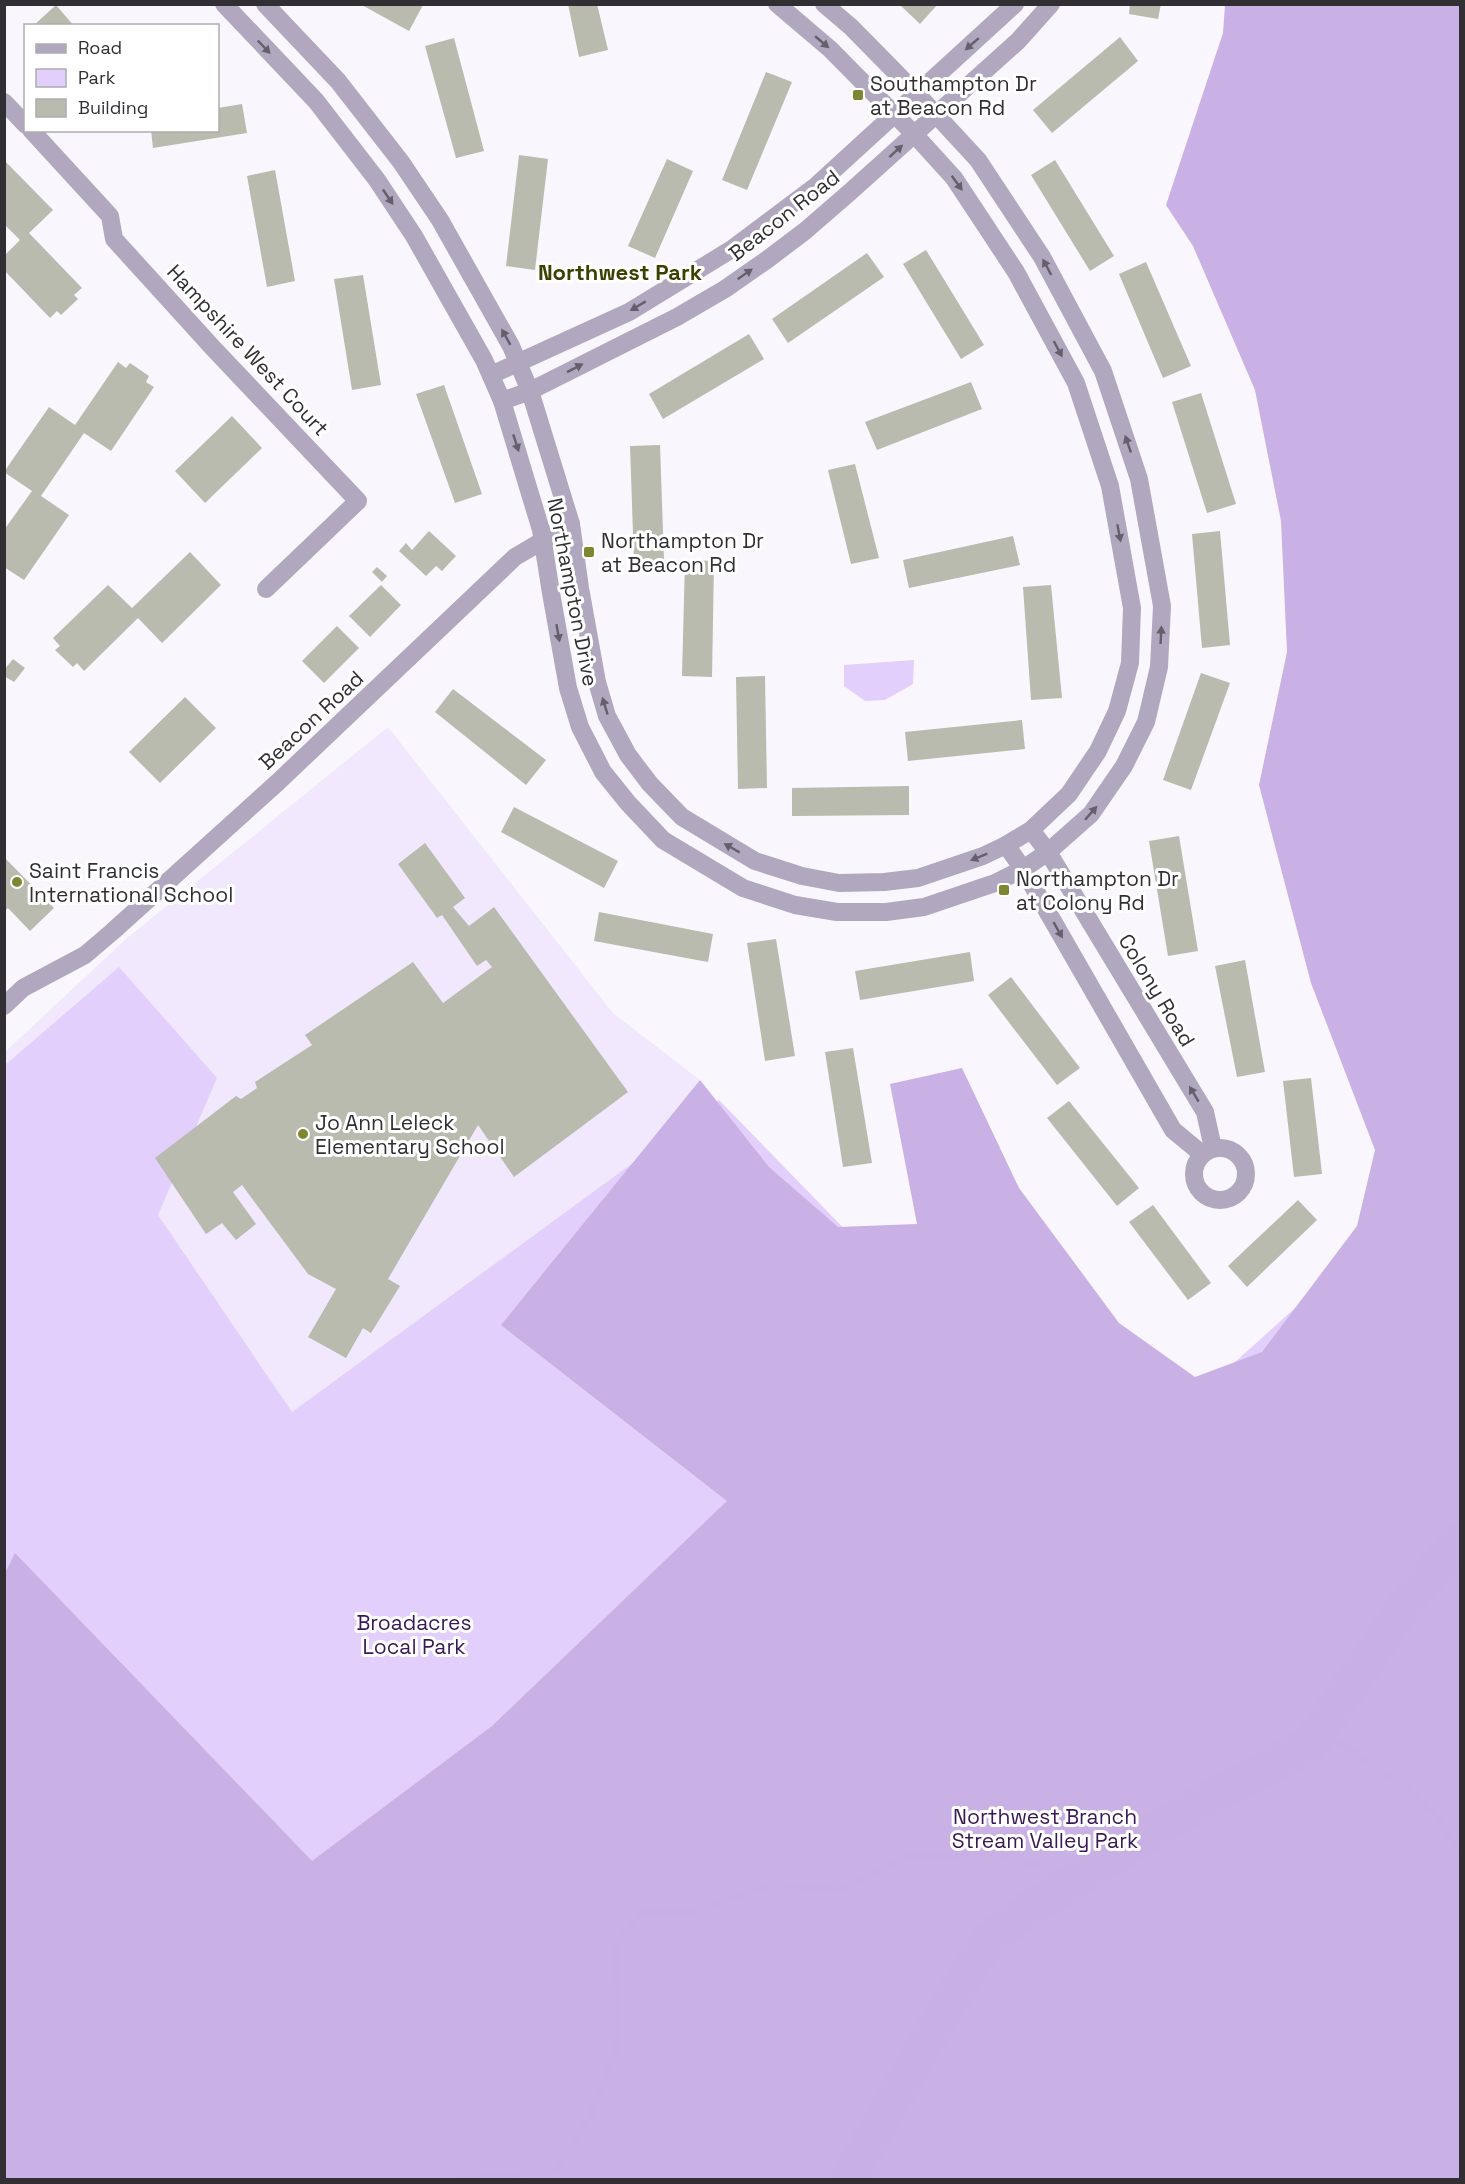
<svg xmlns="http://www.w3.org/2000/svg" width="1465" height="2184" viewBox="0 0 1465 2184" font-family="'Space Grotesk',sans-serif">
<rect width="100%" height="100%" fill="#faf6fe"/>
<!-- built -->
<path fill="#f1e8fd" d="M388 727 613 1013 700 1080 501 1325 5 1582V1052L127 938Z"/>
<!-- green -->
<g fill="#e3cffb">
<path d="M914 660 913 684 885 700 865 701 844 686V665Z"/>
<path d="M119 967 217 1078 158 1215 292 1412 719 1100 1036 1426 1102 1482 1336 1271 1460 2179H5V1065Z"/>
</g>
<!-- forest -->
<path fill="#c9b0e5" d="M1225 5H1460V2179H5L4 1575 15 1553 312 1861 492 1726 727 1501 501 1325 700 1080 769 1167 838 1227 917 1224 890 1084 962 1068 1019 1188 1119 1323 1195 1377 1262 1352 1357 1226 1375 1150 1311 983 1259 785 1287 652 1281 521 1255 390 1193 246 1166 205 1223 33Z"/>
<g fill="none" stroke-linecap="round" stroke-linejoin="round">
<!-- stream -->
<g stroke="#c8afe4" stroke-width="6">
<path d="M1321 1730 1398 1782 1438 1817 1460 1854"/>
<path d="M455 2180 557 2170 593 2111 618 2041V1980L613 1949 641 1913 696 1911 773 1884 842 1890 909 1856 993 1853 1081 1877"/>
</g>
<!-- river -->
<path stroke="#c8afe4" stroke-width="36" d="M848 2180 923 2047 988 1940 1028 1910 1183 1813 1310 1744 1405 1605 1460 1539"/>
</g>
<!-- building -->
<g fill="#b8bbad">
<path d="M360 4H422L423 5 409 31Z"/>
<path d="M568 4H597L608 50 579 57Z"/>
<path d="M899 4H938L920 24Z"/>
<path d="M1130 4H1161L1158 19 1129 14Z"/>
<path d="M56 5 74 26H33Z"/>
<path d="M1120 37 1138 61 1052 133 1033 110Z"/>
<path d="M454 38 484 151 456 158 425 46Z"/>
<path d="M766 72 792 82 747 190 722 180Z"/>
<path d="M242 104 247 133 153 148 151 130H218V108Z"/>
<path d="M519 155 548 159 535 270 506 266Z"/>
<path d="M667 159 693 171 655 258 628 246Z"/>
<path d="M4 160 53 210 29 233 82 288 74 295 78 299 61 315 57 311 50 318 4 270V256L20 240 4 224Z"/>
<path d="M1055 160 1114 256 1090 271 1031 175Z"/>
<path d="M275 170 295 281 267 287 247 176Z"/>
<path d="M926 250 984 345 961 359 903 264Z"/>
<path d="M867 253 884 277 788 343 772 319Z"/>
<path d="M1146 262 1191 366 1163 378 1119 274Z"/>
<path d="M363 275 381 385 352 390 334 279Z"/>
<path d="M749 334 764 359 663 419 649 394Z"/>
<path d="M118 362 126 368 130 363 149 376 146 382 154 387 111 451 84 433 41 496 69 515 24 580 4 567V530L32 491 4 472 49 407 75 425Z"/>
<path d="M971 382 982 409 877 450 865 422Z"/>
<path d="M444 385 482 494 455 503 416 394Z"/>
<path d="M1201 393 1236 504 1207 513 1172 402Z"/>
<path d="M232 416 262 448 205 503 175 471Z"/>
<path d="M660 445 664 561 634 562 630 446Z"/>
<path d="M855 464 879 558 851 564 828 470Z"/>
<path d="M429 531 456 556 442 571 436 566 426 576 399 551 406 543 412 550Z"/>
<path d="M1220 531 1230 645 1202 648 1192 534Z"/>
<path d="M1013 536 1020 565 909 588 903 560Z"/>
<path d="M190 552 221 585 162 643 138 618 84 671 77 663 73 667 55 650 60 646 53 638 108 585 132 608Z"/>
<path d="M685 560 714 561 712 677 682 676Z"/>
<path d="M377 567 387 576 382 582 372 572Z"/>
<path d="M381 585 401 605 370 637 349 616Z"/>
<path d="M1051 585 1062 698 1031 700 1023 587Z"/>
<path d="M337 626 359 648 324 683 302 661Z"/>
<path d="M13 659 25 668 14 682 4 676V670Z"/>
<path d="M1201 673 1230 683 1191 790 1163 780Z"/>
<path d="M765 676 767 788 738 789 736 677Z"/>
<path d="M453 689 546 760 526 785 435 712Z"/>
<path d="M185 697 216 728 160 783 129 752Z"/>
<path d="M1022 720 1025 749 908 761 905 732Z"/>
<path d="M909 786V815L792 816V788Z"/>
<path d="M514 807 618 861 604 888 501 832Z"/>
<path d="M1179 836 1198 951 1168 956 1149 841Z"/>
<path d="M425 843 465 898 453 907 469 926 494 907 628 1092 514 1177 478 1125 388 1279 400 1286 371 1333 363 1328 346 1358 308 1337 336 1289 308 1274 242 1185 233 1192 256 1224 236 1240 222 1223 206 1234 155 1158 236 1096 241 1099 257 1088 255 1082 312 1045 305 1035 413 962 443 1003 492 967 486 960 477 966 442 915 437 918 398 864Z"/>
<path d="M4 857 54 908 30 931 8 908 4 912Z"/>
<path d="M599 912 713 934 708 962 594 941Z"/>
<path d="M776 939 795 1056 765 1061 747 943Z"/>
<path d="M970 952 974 981 860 1000 855 971Z"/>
<path d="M1245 960 1265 1072 1237 1077 1215 966Z"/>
<path d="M1011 977 1080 1068 1057 1085 988 995Z"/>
<path d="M853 1048 872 1163 843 1167 825 1052Z"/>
<path d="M1311 1078 1322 1174 1294 1177 1283 1081Z"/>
<path d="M1069 1101 1139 1188 1117 1206 1047 1118Z"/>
<path d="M1298 1200 1317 1220 1247 1287 1228 1266Z"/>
<path d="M1153 1205 1211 1283 1188 1300 1129 1222Z"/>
</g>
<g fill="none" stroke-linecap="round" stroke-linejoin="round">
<!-- minor -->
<g stroke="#b1a7be" stroke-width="18">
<path d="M224 4 316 101 377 180 414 236 484 360 502 401 541 530 551 593 568 688 580 727 603 772 628 803 663 840 743 888 795 905 837 912H886L924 907 995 883 1023 869 1048 852 1091 814 1124 766 1146 722 1159 667 1162 606 1139 479 1103 371 1042 257 978 160 916 93 851 27 824 4"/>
<path d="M265 4 338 81 401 162 440 220 511 346 530 391 571 524 580 588 597 682 607 716 628 755 650 784 682 817 755 861 802 876 839 883 884 882 918 878 983 856 1006 845 1031 830 1069 794 1098 751 1117 711 1130 663 1132 608 1110 486 1076 383 1016 272 954 178 914 134 830 49 777 4"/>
<path d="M4 102 26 125"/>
<path d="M31 130 110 216 114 239 213 348 358 501 266 589"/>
<path d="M491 375 629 312 732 249 816 186 1015 4"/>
<path d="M502 401 530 391 677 317 725 289 768 259 805 231 850 192 1018 41 1051 4"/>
<path d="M1031 830 1048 852 1205 1112 1213 1148"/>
<path d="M1006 845 1023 869 1173 1130 1202 1154"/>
<path d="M4 1006 23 988 85 955 112 932 278 782 515 557 571 524"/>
<circle cx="1220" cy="1174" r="26"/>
</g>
</g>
<!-- one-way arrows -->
<defs><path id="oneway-solid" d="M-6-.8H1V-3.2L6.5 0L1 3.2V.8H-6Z" transform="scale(1.5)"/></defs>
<g fill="#645f6b">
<use href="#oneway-solid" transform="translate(822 42) rotate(40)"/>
<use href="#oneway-solid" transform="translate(972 44) rotate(139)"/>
<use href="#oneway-solid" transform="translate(264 47) rotate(46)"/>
<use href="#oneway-solid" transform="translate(896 151) rotate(-42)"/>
<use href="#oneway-solid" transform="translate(957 183) rotate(54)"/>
<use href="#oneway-solid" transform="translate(388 197) rotate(56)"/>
<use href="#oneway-solid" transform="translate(1047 267) rotate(-118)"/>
<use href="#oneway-solid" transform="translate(745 274) rotate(-35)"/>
<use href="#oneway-solid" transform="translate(638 306) rotate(149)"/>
<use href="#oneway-solid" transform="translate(506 337) rotate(-119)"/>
<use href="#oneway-solid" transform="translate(1058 349) rotate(62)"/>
<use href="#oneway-solid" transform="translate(575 368) rotate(-27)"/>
<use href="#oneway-solid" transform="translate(516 443) rotate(72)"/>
<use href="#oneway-solid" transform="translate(1128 444) rotate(-109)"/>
<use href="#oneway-solid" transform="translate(1119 533) rotate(79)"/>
<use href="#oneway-solid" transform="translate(558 633) rotate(80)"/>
<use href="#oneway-solid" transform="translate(1161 635) rotate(-87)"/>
<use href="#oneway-solid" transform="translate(605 706) rotate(-107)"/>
<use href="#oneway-solid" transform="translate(1091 813) rotate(-49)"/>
<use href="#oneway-solid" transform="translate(732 848) rotate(-150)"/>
<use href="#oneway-solid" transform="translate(979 857) rotate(158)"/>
<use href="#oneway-solid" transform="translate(1058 930) rotate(60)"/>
<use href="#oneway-solid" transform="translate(1194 1094) rotate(-121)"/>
</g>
<!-- markers -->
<g fill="#7e8632" stroke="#fff" stroke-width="2">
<rect x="852" y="89" width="12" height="12" rx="3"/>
<rect x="583" y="546" width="12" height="12" rx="3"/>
<circle cx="17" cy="882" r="6"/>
<rect x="998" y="884" width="12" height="12" rx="3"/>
<circle cx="303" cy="1134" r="6"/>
</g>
<g text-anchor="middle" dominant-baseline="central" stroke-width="6" stroke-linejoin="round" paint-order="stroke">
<!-- poi labels -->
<g font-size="21" fill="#312f34" stroke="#fff" text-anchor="start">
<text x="870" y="83">Southampton Dr<tspan x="870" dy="24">at Beacon Rd</tspan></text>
<text x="601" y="540">Northampton Dr<tspan x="601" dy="24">at Beacon Rd</tspan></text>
<text x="29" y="870">Saint Francis<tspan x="29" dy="24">International School</tspan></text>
<text x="1016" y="878">Northampton Dr<tspan x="1016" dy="24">at Colony Rd</tspan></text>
<text x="315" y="1122">Jo Ann Leleck<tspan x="315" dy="24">Elementary School</tspan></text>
</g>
<!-- street labels -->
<g font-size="21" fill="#312f34" stroke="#fff">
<text transform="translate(784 215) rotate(-38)">Beacon Road</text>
<text transform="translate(248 350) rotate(47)">Hampshire West Court</text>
<text transform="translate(573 592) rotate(79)">Northampton Drive</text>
<text transform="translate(311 720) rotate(-43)">Beacon Road</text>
<text transform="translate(1157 990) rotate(59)">Colony Road</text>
</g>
<!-- park labels -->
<g font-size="21" fill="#391856" stroke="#fff">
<text x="414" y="1622">Broadacres<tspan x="414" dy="24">Local Park</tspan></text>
<text x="1045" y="1816">Northwest Branch<tspan x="1045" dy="24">Stream Valley Park</tspan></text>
</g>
<!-- neighbourhood labels -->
<g font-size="22" font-weight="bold" fill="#3c4000" stroke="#fff">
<text x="620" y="272">Northwest Park</text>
</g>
</g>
<!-- border -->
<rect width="1465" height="2184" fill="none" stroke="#312f34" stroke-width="12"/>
<!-- legend -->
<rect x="24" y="24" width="195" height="108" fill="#ffffff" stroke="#adacae" stroke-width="1.5"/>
<rect x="36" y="44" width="30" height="9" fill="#b1a7be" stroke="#adacae" stroke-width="1.5"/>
<text x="78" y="54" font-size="18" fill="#312f34">Road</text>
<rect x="36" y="69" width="30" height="18" fill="#e3cffb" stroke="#adacae" stroke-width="1.5"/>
<text x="78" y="84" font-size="18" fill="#312f34">Park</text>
<rect x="36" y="99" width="30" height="18" fill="#b8bbad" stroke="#adacae" stroke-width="1.5"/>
<text x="78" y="114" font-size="18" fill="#312f34">Building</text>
</svg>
